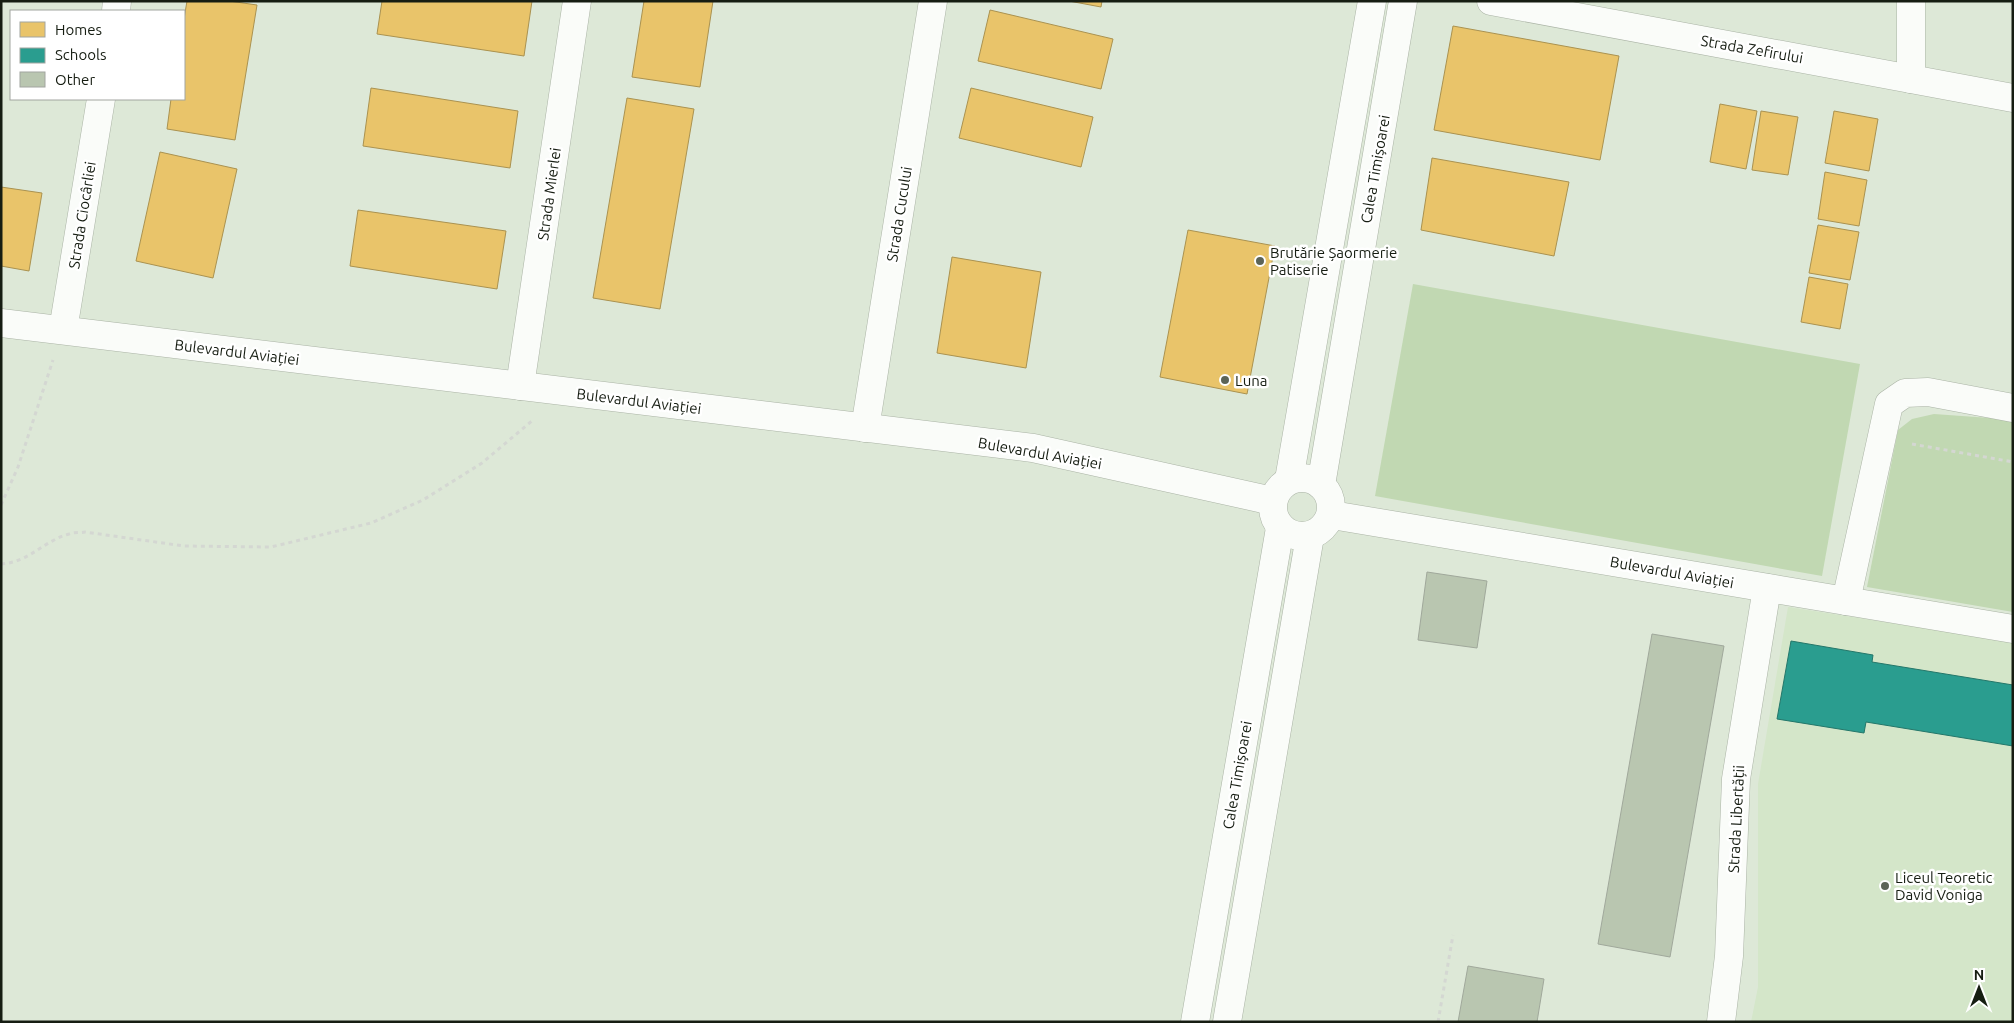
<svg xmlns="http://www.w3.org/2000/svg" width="2014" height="1023" viewBox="0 0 2014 1023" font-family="Ubuntu,sans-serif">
<rect width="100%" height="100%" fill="#dde8d7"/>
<!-- built -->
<path fill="#d4e6c9" d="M1788 607 2013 642V1022H1751L1758 987V784Z"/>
<!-- green -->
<g fill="#c1d8b2">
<path d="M1413 284 1860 364 1822 576 1375 496Z"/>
<path d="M1934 414 1990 418 2013 422V612L1867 587 1898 430 1912 419Z"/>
</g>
<!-- homes -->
<g fill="#e9c46a" stroke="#aa9250">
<path d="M187 1H229L257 5 235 140 167 129 171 99H184V19Z"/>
<path d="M382 1H532L524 56 377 34Z"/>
<path d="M644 1H713L700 87 632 77Z"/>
<path d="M1069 1H1102L1101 7Z"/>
<path d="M990 10 1113 39 1101 89 978 61Z"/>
<path d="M1453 26 1619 56 1600 160 1434 130Z"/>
<path d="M371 88 518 111 510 168 363 146Z"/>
<path d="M971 88 1093 117 1081 167 959 138Z"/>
<path d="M627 98 694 109 660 309 593 298Z"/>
<path d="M1720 104 1757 111 1746 169 1710 162Z"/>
<path d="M1761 111 1798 117 1788 175 1752 170Z"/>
<path d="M1834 111 1878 119 1869 171 1825 163Z"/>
<path d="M160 152 237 169 213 278 136 261Z"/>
<path d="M1432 158 1569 182 1554 256 1421 230Z"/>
<path d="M1825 172 1867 180 1859 226 1818 219Z"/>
<path d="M1 187 42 193 29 271 1 266Z"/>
<path d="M358 210 506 231 497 289 350 266Z"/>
<path d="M1818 225 1859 232 1850 280 1809 273Z"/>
<path d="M1188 230 1275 246 1247 394 1160 377Z"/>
<path d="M952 257 1041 272 1026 368 937 353Z"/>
<path d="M1809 277 1848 284 1840 329 1801 322Z"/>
</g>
<!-- schools -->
<path fill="#2a9d8f" stroke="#24776a" d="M1791 641 1873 655 1872 662 2013 685V746L1866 722 1864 733 1777 719Z"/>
<!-- building -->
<g fill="#b9c6b0" stroke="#a0a89b">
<path d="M1427 572 1487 581 1477 648 1418 640Z"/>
<path d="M1652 634 1724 646 1670 957 1598 944Z"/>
<path d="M1468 966 1544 979 1537 1022H1458Z"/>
</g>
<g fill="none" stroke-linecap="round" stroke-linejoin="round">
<!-- minor casing -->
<g stroke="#aab3a5" stroke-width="29">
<g id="minor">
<path d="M1491 1 2013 98"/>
<path d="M116 11 117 1"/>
<path d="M1911 79V1"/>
<path d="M1 323 1033 448 1273 501"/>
<path d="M63 330 101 99"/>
<path d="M520 386 577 1"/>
<path d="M865 428 933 1"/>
<path d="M1332 515 2013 629"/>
<path d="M1846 601 1889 404 1905 393 1928 392 2013 408"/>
<path d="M1721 1022 1729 956 1736 779 1767 588"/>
</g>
</g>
<!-- major casing -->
<g stroke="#aab3a5" stroke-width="29">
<g id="major">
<circle cx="1302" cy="507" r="29"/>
<path d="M1289 480 1372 1"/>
<path d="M1321 485 1403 1"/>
<path d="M1195 1022 1280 528"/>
<path d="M1227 1022 1310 536"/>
</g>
</g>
<!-- path -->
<g stroke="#d4d7d2" stroke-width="3" stroke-dasharray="4 4" stroke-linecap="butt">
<path d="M1912 444 2013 462"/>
<path d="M1 505 18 467 53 360"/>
<path d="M1 564C30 562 43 541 69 534 74 532 80 533 85 532L184 546 271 547 371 523 423 500 482 463 533 420"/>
<path d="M1438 1022 1453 935"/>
</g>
<!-- minor -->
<use href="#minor" stroke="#fafcf9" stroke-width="28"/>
<!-- major -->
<use href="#major" stroke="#fafcf9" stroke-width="28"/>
</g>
<!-- markers -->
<g fill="#5c6457" stroke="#fff" stroke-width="2">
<circle cx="1260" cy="261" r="5"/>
<circle cx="1225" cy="380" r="5"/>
<circle cx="1885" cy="886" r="5"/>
</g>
<g text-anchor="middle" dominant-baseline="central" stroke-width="5" stroke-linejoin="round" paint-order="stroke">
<!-- street labels -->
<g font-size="15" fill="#161d12" stroke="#fff">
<text transform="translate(1752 49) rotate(10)">Strada Zefirului</text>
<text transform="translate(1375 169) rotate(-80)">Calea Timișoarei</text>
<text transform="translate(549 194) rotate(-82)">Strada Mierlei</text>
<text transform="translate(899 214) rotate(-81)">Strada Cucului</text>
<text transform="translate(82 215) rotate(-81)">Strada Ciocârliei</text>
<text transform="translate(237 352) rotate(7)">Bulevardul Aviației</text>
<text transform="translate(639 401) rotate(7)">Bulevardul Aviației</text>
<text transform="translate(1040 453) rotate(10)">Bulevardul Aviației</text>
<text transform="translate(1672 572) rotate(10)">Bulevardul Aviației</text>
<text transform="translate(1237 775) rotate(-80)">Calea Timișoarei</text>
<text transform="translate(1736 819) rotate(-87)">Strada Libertății</text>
</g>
<!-- poi labels -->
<g font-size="15" fill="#161d12" stroke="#fff" text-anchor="start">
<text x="1270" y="252">Brutărie Șaormerie<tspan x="1270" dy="17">Patiserie</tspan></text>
<text x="1235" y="380">Luna</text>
<text x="1895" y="877">Liceul Teoretic<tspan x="1895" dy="17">David Voniga</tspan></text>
</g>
</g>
<!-- border -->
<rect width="2014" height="1023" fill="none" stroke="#161d12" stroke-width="5"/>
<!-- legend -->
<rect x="10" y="10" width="175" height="90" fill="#ffffff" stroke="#a2a5a0"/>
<rect x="20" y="22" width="25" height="15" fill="#e9c46a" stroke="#a2a5a0"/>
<text x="55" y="35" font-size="15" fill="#161d12">Homes</text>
<rect x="20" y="48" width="25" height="15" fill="#2a9d8f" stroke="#a2a5a0"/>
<text x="55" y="60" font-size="15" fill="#161d12">Schools</text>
<rect x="20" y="72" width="25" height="15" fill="#b9c6b0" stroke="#a2a5a0"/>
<text x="55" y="85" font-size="15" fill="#161d12">Other</text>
<!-- north arrow -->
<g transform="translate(1979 988)" stroke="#ffffff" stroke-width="4" paint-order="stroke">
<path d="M0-4L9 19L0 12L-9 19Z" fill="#161d12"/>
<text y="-8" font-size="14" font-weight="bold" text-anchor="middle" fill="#161d12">N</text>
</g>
</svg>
